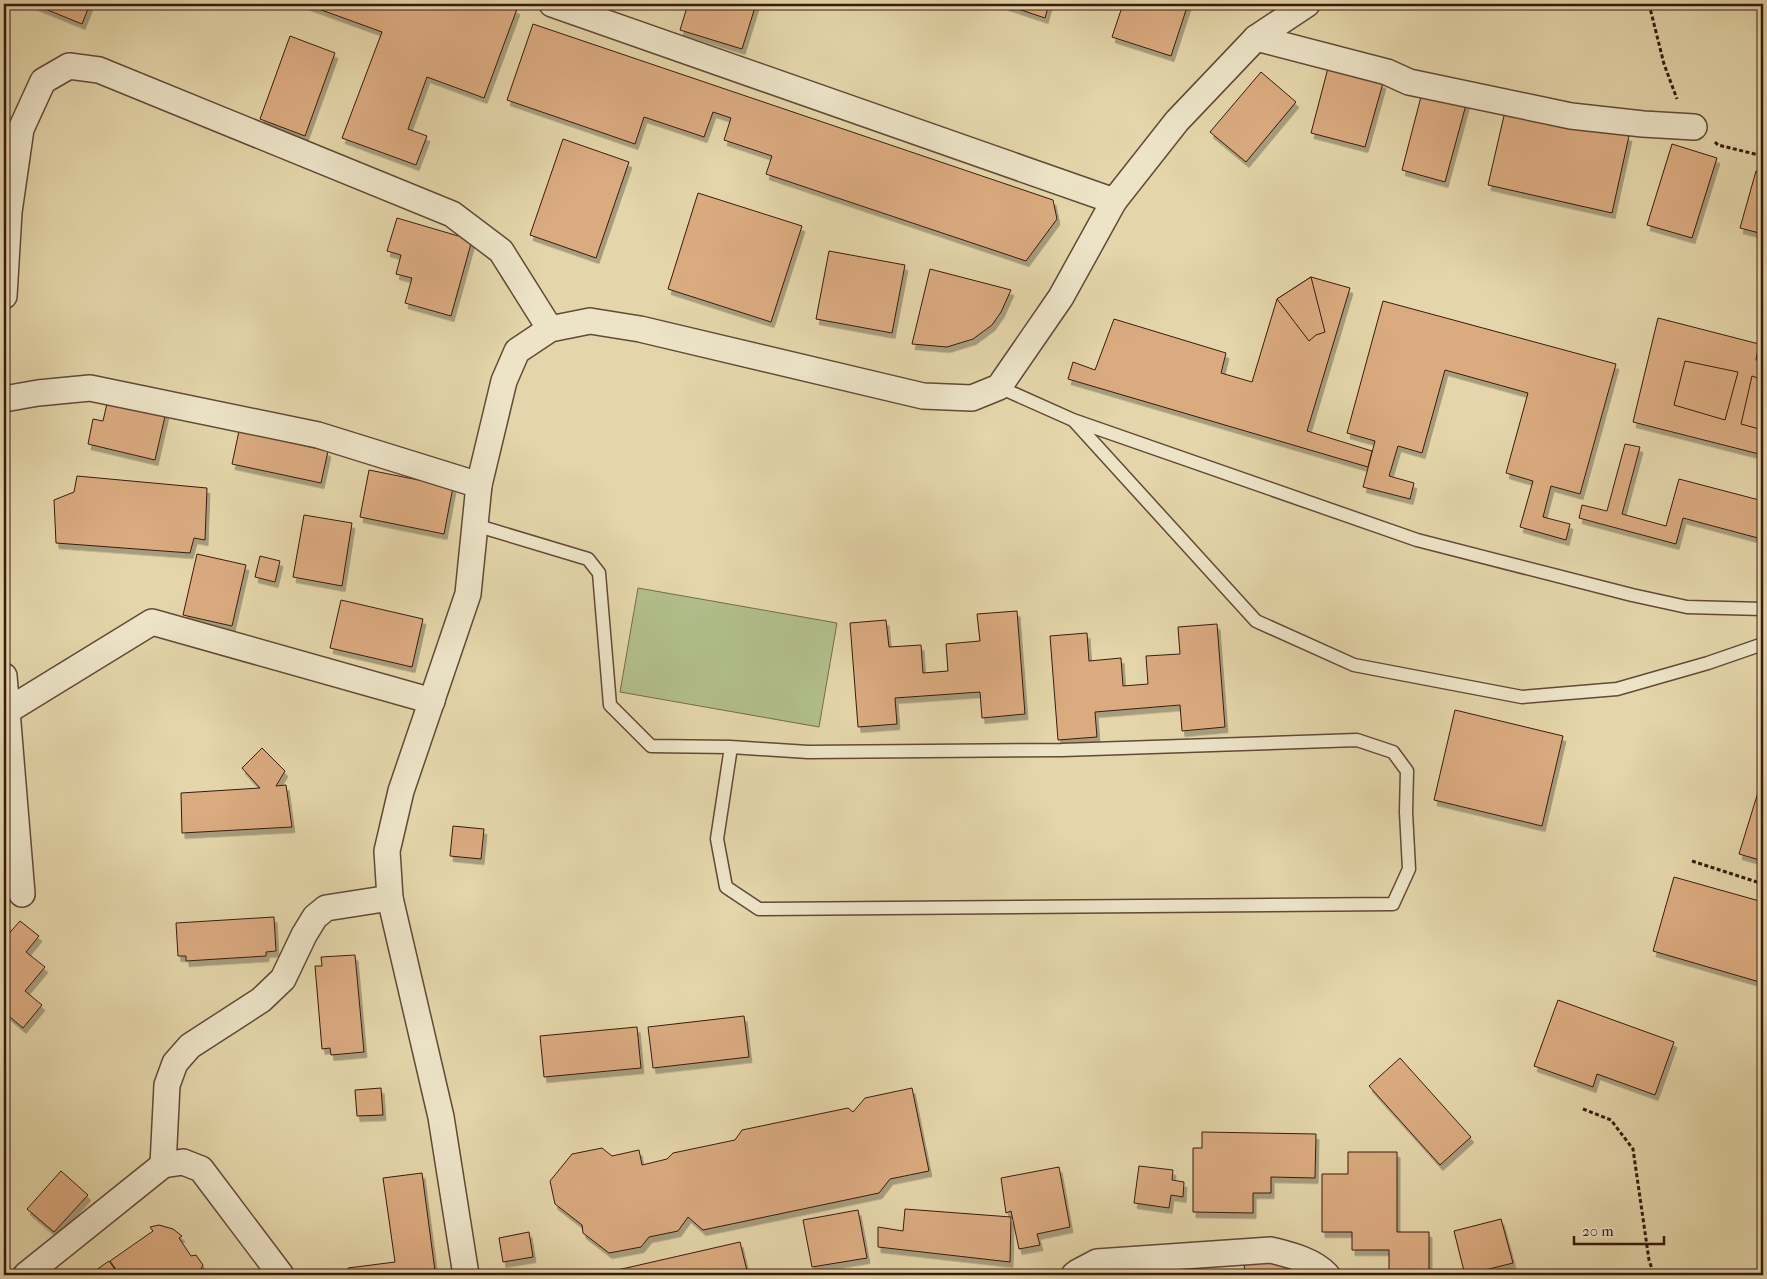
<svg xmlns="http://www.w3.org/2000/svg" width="1767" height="1279" viewBox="0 0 1767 1279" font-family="'IM FELL French Canon',serif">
<defs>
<filter id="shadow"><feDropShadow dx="3" dy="5.5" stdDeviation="0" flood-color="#0004"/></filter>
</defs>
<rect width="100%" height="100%" fill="#e4d6aa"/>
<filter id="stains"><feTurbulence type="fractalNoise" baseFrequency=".004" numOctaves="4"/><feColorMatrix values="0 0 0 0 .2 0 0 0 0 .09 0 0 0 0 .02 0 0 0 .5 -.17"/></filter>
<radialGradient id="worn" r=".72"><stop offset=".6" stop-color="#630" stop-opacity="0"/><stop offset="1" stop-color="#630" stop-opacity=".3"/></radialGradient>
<!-- green -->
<path fill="#b1be8b" stroke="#746c4d" d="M638 588 837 623 819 727 620 692Z"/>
<!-- building -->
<g fill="#dbab80" stroke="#381a0f" filter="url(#shadow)">
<path d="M33 4H90L82 24Z"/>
<path d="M305 4H502L517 9 484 98 427 77 408 129 427 136 416 165 342 138 382 32Z"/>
<path d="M688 4H756L742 49 680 30Z"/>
<path d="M1003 4H1049L1045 18Z"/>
<path d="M1123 4H1188L1171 56 1112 37Z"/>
<path d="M533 24 1053 200 1057 219 1026 261 766 174 772 156 724 140 731 118 713 112 704 137 644 117 635 144 507 100Z"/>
<path d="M290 36 335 53 305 136 260 119Z"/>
<path d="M1328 68 1383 83 1365 147 1311 133Z"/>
<path d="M1261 72 1296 102 1246 162 1210 132Z"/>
<path d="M1423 89 1467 101 1445 182 1402 170Z"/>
<path d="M1506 107 1629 136 1612 213 1488 185Z"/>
<path d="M563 139 629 162 596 258 530 235Z"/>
<path d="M1672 144 1717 158 1692 238 1647 225Z"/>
<path d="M1756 171 1763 173V234L1740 228Z"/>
<path d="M698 193 802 226 771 322 668 289Z"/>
<path d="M397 218 472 240 451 316 405 303 412 278 396 274 401 255 387 251Z"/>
<path d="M829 251 905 265 892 333 816 319Z"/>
<path d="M930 269 1011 290 1001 312 992 325 973 339 947 347 912 344Z"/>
<path d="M1311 277 1350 288 1307 431 1372 451 1368 467 1068 379 1073 362 1095 370 1114 319 1226 353 1221 373 1252 382 1277 299Z"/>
<path d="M1311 277 1325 332 1316 335 1309 341 1277 299Z"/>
<path d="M1383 301 1616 364 1580 494 1551 486 1543 517 1570 524 1566 540 1520 527 1533 481 1506 473 1528 393 1445 370 1422 453 1398 446 1389 476 1414 483 1410 499 1363 487 1375 441 1347 433Z"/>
<path d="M1658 318 1759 344 1756 360 1763 362V455L1633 422Z"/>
<path d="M1685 361 1738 372 1725 420 1674 405Z"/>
<path d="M1752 376 1763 380V430L1741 424Z"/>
<path d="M108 399 166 412 155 460 88 444 93 419 103 421Z"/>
<path d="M239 431 328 451 321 483 232 464Z"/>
<path d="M1625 444 1640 447 1622 514 1666 526 1679 479 1763 501V518L1758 538 1683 518 1676 544 1579 518 1582 505 1607 511Z"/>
<path d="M369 470 453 487 444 534 360 517Z"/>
<path d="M77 476 207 488 205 540 194 538 190 553 56 543 54 500 74 492Z"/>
<path d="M304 515 352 523 342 586 293 577Z"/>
<path d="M197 554 246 565 232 626 183 615Z"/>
<path d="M260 556 280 561 275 582 255 577Z"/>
<path d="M341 600 423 619 412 667 330 648Z"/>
<path d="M1017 611 1025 714 982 718 980 692 895 698 897 724 858 727 850 623 886 620 889 647 921 645 923 673 948 671 946 644 980 641 977 614Z"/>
<path d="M1217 624 1225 727 1182 731 1180 705 1095 712 1097 737 1058 740 1050 636 1087 633 1089 661 1121 658 1123 686 1148 684 1146 656 1180 654 1178 627Z"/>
<path d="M1455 710 1563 736 1542 826 1434 800Z"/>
<path d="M262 748 285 771 276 786 286 785 292 827 182 833 181 793 260 788 242 768Z"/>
<path d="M1763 776V861L1739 854Z"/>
<path d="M453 826 484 829 481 859 450 856Z"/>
<path d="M1674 877 1763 902V983L1653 951Z"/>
<path d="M274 917 276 951 266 952V956L186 961V956H178L176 923Z"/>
<path d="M20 921 39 936 26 952 45 967 25 991 42 1005 23 1028 4 1012V939Z"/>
<path d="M355 955 364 1052 331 1055 330 1048 322 1049 315 966H322L321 957Z"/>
<path d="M1558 1000 1674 1042 1655 1095 1597 1074 1593 1087 1534 1066Z"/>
<path d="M744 1016 749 1057 653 1068 648 1027Z"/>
<path d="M637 1027 641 1068 544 1077 540 1036Z"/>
<path d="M1400 1058 1471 1137 1440 1165 1369 1086Z"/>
<path d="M381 1088 383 1115 357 1116 355 1090Z"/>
<path d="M912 1088 929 1171 890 1179 879 1193 703 1230 688 1217 678 1231 649 1237 641 1247 609 1253 583 1233 582 1225 555 1204 550 1181 572 1154 602 1148 612 1156 639 1150 642 1165 667 1159 673 1153 735 1140 742 1130 848 1108 853 1112 865 1098Z"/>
<path d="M1202 1132 1316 1134 1315 1178 1271 1177V1193H1253V1213L1193 1212V1148H1202Z"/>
<path d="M1348 1152H1397V1232H1429V1272H1413V1275H1389V1250H1352V1232H1322V1174H1348Z"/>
<path d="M1139 1166 1173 1170 1172 1180 1184 1182 1183 1197 1171 1195 1169 1208 1134 1203Z"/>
<path d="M1059 1167 1070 1227 1037 1234 1040 1245 1019 1249 1011 1211 1006 1213 1001 1178Z"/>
<path d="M61 1171 88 1195 54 1232 27 1209Z"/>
<path d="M422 1173 435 1271 432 1275H349L348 1268 395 1262 383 1178Z"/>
<path d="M905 1209 1011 1217 1010 1262 878 1247V1227L903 1231Z"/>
<path d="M858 1210 867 1258 812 1267 803 1220Z"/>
<path d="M1501 1219 1513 1263 1465 1275 1454 1231Z"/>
<path d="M159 1225 173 1229 182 1236 179 1238 191 1256 196 1255 203 1265 201 1269 205 1275H120L110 1261 153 1231 150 1227Z"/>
<path d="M529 1232 533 1257 503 1262 499 1238Z"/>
<path d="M740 1242 748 1275H614L613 1271Z"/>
<path d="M1245 1253 1316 1275H1244Z"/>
<path d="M109 1261 119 1275H89Z"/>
<path d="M80 1270 84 1275H73Z"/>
<path d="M537 1273 538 1275H518Z"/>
</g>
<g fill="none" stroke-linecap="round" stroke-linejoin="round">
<!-- lane casing -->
<g stroke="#634936" stroke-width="15">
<g id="lane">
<path d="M999 387 1073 420 1417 540 1632 595 1687 607 1763 609"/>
<path d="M1075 422 1256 621 1354 665 1522 697 1617 689 1708 663 1763 644"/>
<path d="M475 525 588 559 599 573 610 705 651 746 731 747 808 752 1062 750 1357 740 1393 752 1407 771 1406 812 1409 869 1393 904 759 909 726 887 717 839 731 747"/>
</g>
</g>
<!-- street casing -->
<g stroke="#634936" stroke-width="28">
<g id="street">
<path d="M552 4 1114 201"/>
<path d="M1256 38 1387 72 1409 82 1571 116 1643 124 1694 127"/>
<path d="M4 296 9 212 21 129 43 81 69 66 99 70 452 214 501 251 550 329"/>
<path d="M4 399 38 393 90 388 318 435 479 485"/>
<path d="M4 676 7 711 152 622 432 701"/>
<path d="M7 711 22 894"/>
<path d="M163 1165 167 1085 175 1063 190 1046 261 1000 283 979 304 935 315 917 326 908 390 898"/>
<path d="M26 1275 163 1165 183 1162 201 1169 281 1275"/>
<path d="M466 1275 441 1117 390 898 387 851 401 791 468 594 479 485 504 381 517 351 550 329 590 321 640 329 923 396 972 398 999 387 1061 297 1114 201 1177 121 1256 38 1307 4"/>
<path d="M1074 1275 1078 1272 1097 1262 1271 1250C1290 1255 1313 1260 1327 1275"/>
</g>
</g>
<!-- path -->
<g stroke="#381a0f" stroke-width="3" stroke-dasharray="4 2.5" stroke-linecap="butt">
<path d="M1649 4 1664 64 1677 99"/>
<path d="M1715 142 1718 145 1763 156"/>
<path d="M1692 861 1763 884"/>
<path d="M1583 1109 1611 1120 1633 1149 1649 1260 1654 1275"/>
</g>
<!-- lane -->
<use href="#lane" stroke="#ede4c8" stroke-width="12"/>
<!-- street -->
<use href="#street" stroke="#ede4c8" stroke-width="25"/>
</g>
<!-- margin -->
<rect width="1767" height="1279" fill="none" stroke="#e4d6aa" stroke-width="20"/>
<rect x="5" y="5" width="1757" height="1269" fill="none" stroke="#381a0f" stroke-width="2.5"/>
<rect x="10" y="10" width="1747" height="1259" fill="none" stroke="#381a0f"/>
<!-- scale -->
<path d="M1574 1236v8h90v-8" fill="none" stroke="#381a0f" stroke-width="2.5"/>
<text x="1582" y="1236" font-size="15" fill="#381a0f" stroke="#ede4c8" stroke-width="4" paint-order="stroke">20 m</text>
<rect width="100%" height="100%" filter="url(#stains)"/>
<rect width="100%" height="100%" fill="url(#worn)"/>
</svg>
